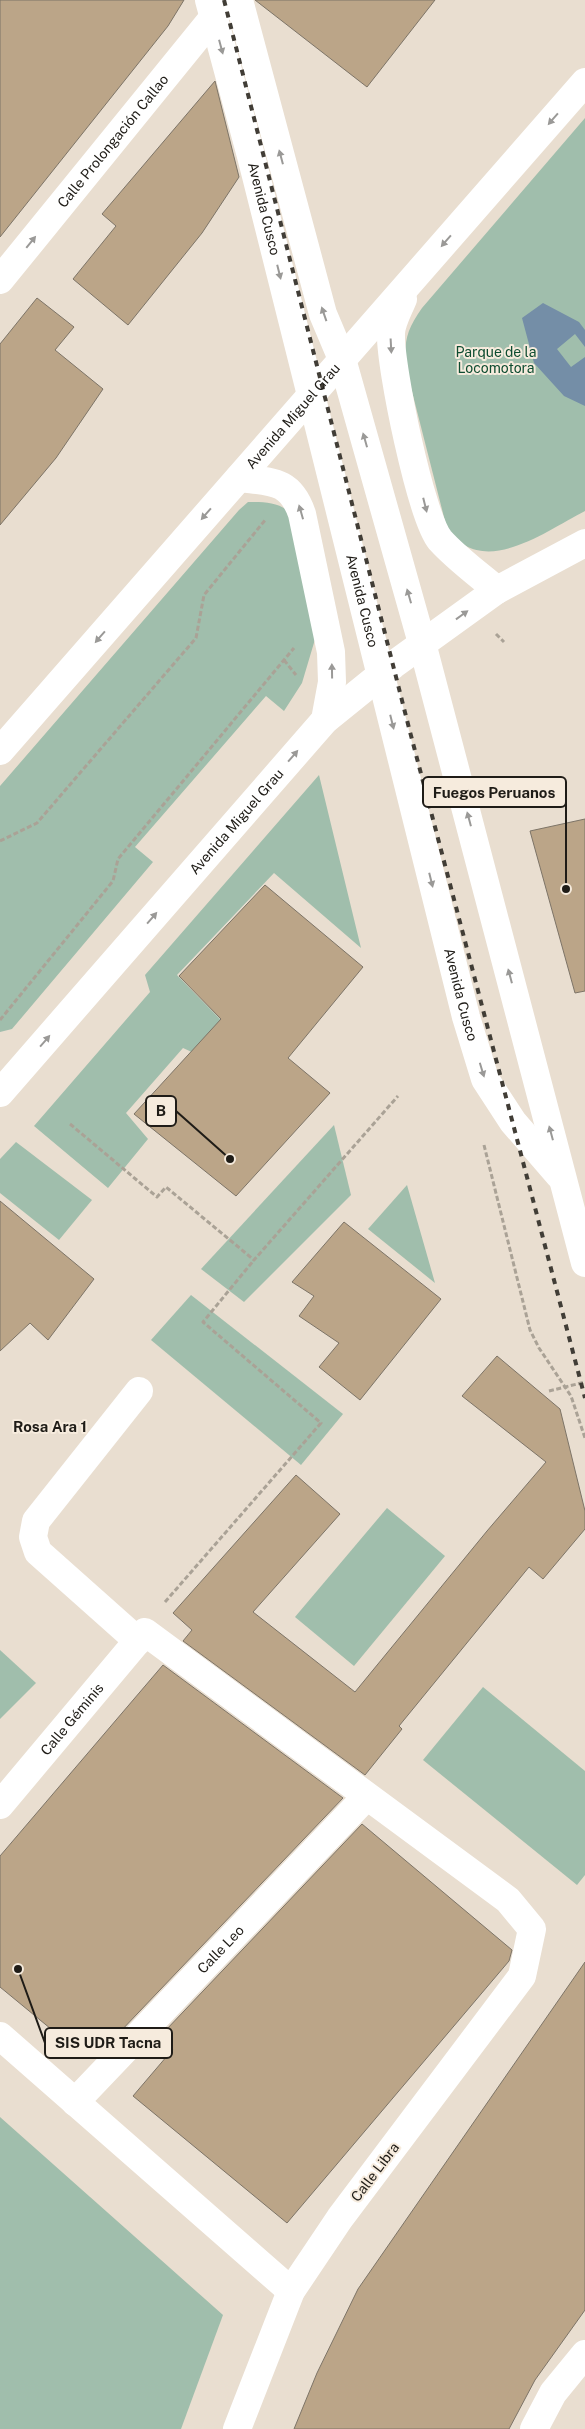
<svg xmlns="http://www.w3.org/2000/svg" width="585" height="2429" viewBox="0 0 585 2429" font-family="'Public Sans',sans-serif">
<rect width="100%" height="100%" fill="#e9ded0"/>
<!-- green -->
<g fill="#a0beac">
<path d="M585 118V511C544 532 479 582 446 525L406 368C404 341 406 331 422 308Z"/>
<path d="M248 502C265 502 277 502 290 512L316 636 302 683 284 711 266 696 135 847 153 862 12 1029 0 1032V786L239 510Z"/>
<path d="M319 775 361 948 274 873 177 975 221 1020 196 1054 183 1048 126 1113 148 1139 108 1188 34 1126 150 992 145 975Z"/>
<path d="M334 1125 351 1195 244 1302 201 1269Z"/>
<path d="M16 1142 92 1200 59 1240 0 1193V1159Z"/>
<path d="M407 1185 435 1283 368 1229Z"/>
<path d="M191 1295 343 1414 301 1465 151 1340Z"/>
<path d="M387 1508 445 1556 354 1666 295 1617Z"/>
<path d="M0 1650 36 1683 0 1719Z"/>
<path d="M483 1687 585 1771V1875L577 1885 423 1760Z"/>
<path d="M0 2117 223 2315 181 2429H0Z"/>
</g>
<!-- water -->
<path fill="#748ea7" d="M543 303 579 322 585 330V347L575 334 557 349 571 367 585 357V406L564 396 534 363 522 318Z"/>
<!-- building -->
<g fill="#bba588" stroke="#7d7467">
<path d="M0 0H184L168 26 0 237Z"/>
<path d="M255 0H435L367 87Z"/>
<path d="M215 81 239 177 202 233 128 325 73 279 116 226 102 214Z"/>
<path d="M37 298 74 327 55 350 103 389 56 458 0 525V344Z"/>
<path d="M585 819V991L575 993 530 831Z"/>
<path d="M265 885 363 967 288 1058 330 1093 236 1196 134 1114 221 1019 179 976Z"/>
<path d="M0 1201 94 1279 48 1340 30 1323 0 1351Z"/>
<path d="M344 1222 441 1299 360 1400 319 1367 339 1343 299 1316 314 1296 292 1282Z"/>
<path d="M497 1356 560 1409 585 1511V1529L543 1579 529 1567 399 1726 402 1729 365 1775 183 1641 192 1630 173 1613 296 1475 340 1514 253 1612 355 1692 487 1531 546 1462 462 1396Z"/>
<path d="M163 1665 343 1798 97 2056 85 2057 0 1987V1856Z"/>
<path d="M362 1824 512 1950 509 1961 287 2223 133 2096 173 2049 145 2052Z"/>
<path d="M585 1962V2310L535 2380 509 2429H294L317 2373 358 2289Z"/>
</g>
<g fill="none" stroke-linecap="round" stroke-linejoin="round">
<!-- path -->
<g stroke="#aaa296" stroke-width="3" stroke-dasharray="5 2.5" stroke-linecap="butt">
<path d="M496 634 504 642"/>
<path d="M284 660 296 675"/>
<path d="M0 841 37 823 196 638 204 595 266 519"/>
<path d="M0 1020 113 881 118 859 294 648"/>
<path d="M70 1124 157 1197 166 1187 254 1260 398 1096"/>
<path d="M484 1145 530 1330 539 1348 571 1396 585 1438"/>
<path d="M549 1391 585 1382"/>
<path d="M165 1602 321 1423 203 1322 254 1260"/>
</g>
<!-- minor -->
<g stroke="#fff" stroke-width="28">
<path id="s1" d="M209 0 251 156 311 395"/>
<path d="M239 0 323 314 342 359"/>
<path id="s2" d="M0 280 221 8"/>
<path d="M138 1641 38 1552 33 1537 36 1521 139 1391"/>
<path id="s3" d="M0 1805 145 1632 508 1900 532 1929 522 1976 340 2218 291 2291 237 2429"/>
<path d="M0 2036 291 2291"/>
<path id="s4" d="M75 2102 366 1797"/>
<path d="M534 2429 553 2393 585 2354"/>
</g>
<!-- major -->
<g stroke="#fff" stroke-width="28">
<path d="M403 299C399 309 391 323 391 334 390 367 421 517 440 540 456 558 478 574 497 590"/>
<path d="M342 359 422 643 585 1263"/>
<path id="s5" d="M311 395 466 1017 485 1079 513 1122 559 1175"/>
<path d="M239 478C271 482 290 479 302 514L331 652 332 682 325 720"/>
<path id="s6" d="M0 751 585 82"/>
<path id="s7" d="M0 1093 325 720 393 665 497 590 585 543"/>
</g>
<!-- rail -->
<path stroke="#413d36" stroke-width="4" stroke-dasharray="6 6" stroke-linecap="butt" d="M224 0 409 728 585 1398"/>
</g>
<!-- one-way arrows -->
<defs><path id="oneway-solid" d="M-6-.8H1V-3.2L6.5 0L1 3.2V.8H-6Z" transform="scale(1.25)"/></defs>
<g fill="#9a9997">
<use href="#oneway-solid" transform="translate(221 47) rotate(75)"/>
<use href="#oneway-solid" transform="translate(553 119) rotate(131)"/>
<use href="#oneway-solid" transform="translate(281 157) rotate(-105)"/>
<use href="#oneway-solid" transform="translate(446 241) rotate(131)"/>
<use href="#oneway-solid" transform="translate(31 242) rotate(-51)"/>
<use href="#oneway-solid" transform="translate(279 272) rotate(76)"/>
<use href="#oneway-solid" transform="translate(324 314) rotate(-109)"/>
<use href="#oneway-solid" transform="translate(391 346) rotate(87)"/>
<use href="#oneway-solid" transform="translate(365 440) rotate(-106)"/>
<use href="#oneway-solid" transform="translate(425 505) rotate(76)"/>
<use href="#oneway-solid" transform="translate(301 512) rotate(-106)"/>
<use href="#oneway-solid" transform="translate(206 514) rotate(131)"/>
<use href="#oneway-solid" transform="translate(409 596) rotate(-106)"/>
<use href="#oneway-solid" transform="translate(462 615) rotate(-36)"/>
<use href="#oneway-solid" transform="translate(100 637) rotate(131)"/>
<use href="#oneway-solid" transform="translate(332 671) rotate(-91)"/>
<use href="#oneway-solid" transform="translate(392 722) rotate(76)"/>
<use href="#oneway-solid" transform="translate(293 756) rotate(-49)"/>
<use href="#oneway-solid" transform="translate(469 819) rotate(-105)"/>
<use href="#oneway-solid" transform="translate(431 880) rotate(76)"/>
<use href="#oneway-solid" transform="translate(152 918) rotate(-49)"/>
<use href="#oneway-solid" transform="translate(510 976) rotate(-105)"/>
<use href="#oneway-solid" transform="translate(45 1041) rotate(-49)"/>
<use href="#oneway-solid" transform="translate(482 1070) rotate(73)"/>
<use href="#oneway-solid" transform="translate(551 1133) rotate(-105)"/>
</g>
<g text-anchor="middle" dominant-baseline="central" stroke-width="4" stroke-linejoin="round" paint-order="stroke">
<!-- street labels -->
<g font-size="14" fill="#1f1c17" stroke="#f6ebdd">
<text stroke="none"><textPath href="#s2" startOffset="179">Calle Prolongación Callao</textPath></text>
<text stroke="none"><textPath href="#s1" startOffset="216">Avenida Cusco</textPath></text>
<text stroke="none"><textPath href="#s6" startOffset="445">Avenida Miguel Grau</textPath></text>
<text stroke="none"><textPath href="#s5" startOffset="212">Avenida Cusco</textPath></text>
<text stroke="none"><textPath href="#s7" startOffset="360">Avenida Miguel Grau</textPath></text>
<text stroke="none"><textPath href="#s5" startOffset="618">Avenida Cusco</textPath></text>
<text stroke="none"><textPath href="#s3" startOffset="112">Calle Géminis</textPath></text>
<text stroke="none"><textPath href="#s4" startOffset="211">Calle Leo</textPath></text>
<text transform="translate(375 2172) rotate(-53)">Calle Libra</text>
</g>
<!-- park labels -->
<g font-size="14" fill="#0d4c30" stroke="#f6ebdd">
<text x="496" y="352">Parque de la<tspan x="496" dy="16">Locomotora</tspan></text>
</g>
<!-- neighbourhood labels -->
<g font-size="15" font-weight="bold" fill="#1f1c17" stroke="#f6ebdd">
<text x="50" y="1426">Rosa Ara 1</text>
</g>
</g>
<!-- callouts -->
<path fill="none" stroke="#1f1c17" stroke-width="2" d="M566 889L566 792M230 1159L176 1111M18 1969L45 2043"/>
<g fill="#1f1c17" stroke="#f6ebdd" stroke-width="2">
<circle cx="566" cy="889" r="5"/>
<circle cx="230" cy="1159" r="5"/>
<circle cx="18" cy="1969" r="5"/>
</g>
<g fill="#f6ebdd" stroke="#1f1c17" stroke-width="2">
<rect x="423" y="777" width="143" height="30" rx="5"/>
<rect x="146" y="1096" width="30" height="30" rx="5"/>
<rect x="45" y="2028" width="127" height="30" rx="5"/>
</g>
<g font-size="15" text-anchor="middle" font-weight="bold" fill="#1f1c17">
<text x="494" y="798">Fuegos Peruanos</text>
<text x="161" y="1116">B</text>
<text x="108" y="2048">SIS UDR Tacna</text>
</g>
</svg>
